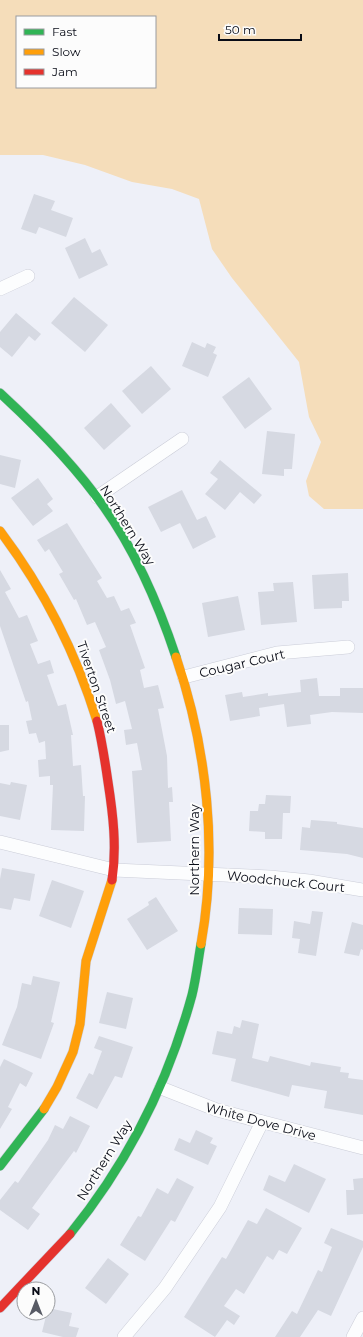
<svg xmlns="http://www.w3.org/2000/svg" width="363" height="1337" viewBox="0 0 363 1337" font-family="Montserrat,sans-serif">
<rect width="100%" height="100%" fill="#eef0f8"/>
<!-- green -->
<path fill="#f5ddba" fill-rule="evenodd" d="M0 0H363V509H324L309 496 306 481 321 442 309 417 299 362 232 278 212 249 199 199 172 189 132 182 85 165 43 155H0ZM17 17H155V87H17Z"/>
<!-- building -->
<g fill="#d6d9e2">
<path d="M34 194 55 201 51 210 73 218 66 237 39 227 36 234 21 229Z"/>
<path d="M85 238 92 253 100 249 108 265 79 279 65 248Z"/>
<path d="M74 297 108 325 85 352 51 323Z"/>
<path d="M16 313 41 334 35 341 29 336 12 357 0 347V332Z"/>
<path d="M192 342 205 348 207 343 216 347 213 353 217 355 208 377 182 366Z"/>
<path d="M151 366 171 389 142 414 122 391Z"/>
<path d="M249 377 272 409 245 429 222 397Z"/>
<path d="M111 403 131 426 104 450 84 428Z"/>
<path d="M267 431 295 434 292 469H284V476L262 474Z"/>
<path d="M0 455 21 460 15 488 0 484Z"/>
<path d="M220 460 262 495 254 504 240 492 225 510 205 494 218 479 210 473Z"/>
<path d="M38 478 53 499 47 504 53 511 33 526 11 498Z"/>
<path d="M182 490 197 520 206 516 216 537 193 549 180 523 161 532 148 507Z"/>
<path d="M67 523 102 578 97 581 107 598 114 596 121 611 129 608 136 623 130 625 145 668 140 670 144 688 158 685 164 708 158 709 167 756 168 788 172 787 173 802H169L171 841 137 843 132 771 142 770 137 743 126 745 124 730 132 729 125 701 116 704 110 680 99 650 106 647 95 622 87 625 76 599 74 600 59 574 63 572 49 549 45 552 37 540Z"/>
<path d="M0 570 11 589 5 592 19 618 27 615 38 641 30 644 38 664 50 660 54 673 47 675 58 706 66 704 73 735H71L73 766 81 765 83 796H85L84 831 51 830 53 785H50V776L39 777 38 760 46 759 45 741 39 743 36 733 29 734 26 721 32 720 28 701 26 702 0 626Z"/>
<path d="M348 573 349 601H342V608L314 609 312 575Z"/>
<path d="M293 582 297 622 261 625 258 592 274 591 273 583Z"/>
<path d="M238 596 245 630 208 637 202 603Z"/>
<path d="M317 678 319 696H340V688H363V713L332 712 310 715 311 724 287 727 284 704 259 708 260 716 230 721 225 695 242 692 243 697 268 693V696L301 692 300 680Z"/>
<path d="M0 725H9V750L0 752Z"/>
<path d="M11 782 27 785 20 820 0 816V783L10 785Z"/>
<path d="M266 795 291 796 290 813H283L282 839H265V832L249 831 250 811H258L259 804H265Z"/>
<path d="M311 820 337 822V824L363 828V858L347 854 300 850 302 827 310 828Z"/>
<path d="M2 868 35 874 30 901 14 898 11 910 0 908V879Z"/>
<path d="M52 880 84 891 71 928 39 916Z"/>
<path d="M156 897 178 931 147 950 127 919 149 905 148 902Z"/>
<path d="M239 908 273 909 272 935 238 934Z"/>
<path d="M312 911 323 912 316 956 298 953 300 939 292 938 294 921 310 924Z"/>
<path d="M352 922 363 925V950L361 949 359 956 344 953Z"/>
<path d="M33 976 60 982 51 1022 54 1023 41 1059 2 1045 17 1007 22 983 31 985Z"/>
<path d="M107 992 133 998 126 1029 99 1023Z"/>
<path d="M242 1020 259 1024 252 1058 268 1062 270 1056 310 1066 311 1062 341 1067 340 1072 349 1073 348 1078 363 1080V1115L324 1108 327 1091 292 1085 289 1097 231 1081 236 1059 212 1054 217 1031 232 1034 234 1026 240 1028Z"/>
<path d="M99 1036 133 1047 122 1078 115 1076 97 1109 76 1098 89 1073 93 1075 102 1051 94 1048Z"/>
<path d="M4 1059 33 1073 26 1087 20 1083 8 1107 12 1109 0 1129V1067Z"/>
<path d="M70 1116 90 1126 76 1153 74 1151 32 1208 40 1214 28 1230 0 1210V1200L15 1181 18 1183 48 1140 55 1125 63 1129Z"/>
<path d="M196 1130 213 1138 210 1143 217 1146 208 1165 174 1150 179 1138 190 1143Z"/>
<path d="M294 1164 326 1179 309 1213 263 1190 269 1175 285 1182Z"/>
<path d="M177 1178 194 1187 175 1222 171 1220 145 1261 120 1245 138 1216 141 1217 157 1188 168 1194Z"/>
<path d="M363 1178V1214L347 1215 346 1190H354L353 1179Z"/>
<path d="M266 1208 302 1228 287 1254 279 1250 273 1260 267 1256 244 1294 236 1289 224 1306 240 1316 234 1325 227 1320 215 1337 184 1317 222 1257 226 1259 248 1220 257 1224Z"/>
<path d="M331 1228 363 1241V1247L331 1316 318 1310 300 1337H275L292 1311 297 1314 318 1270 322 1272 332 1247 324 1243Z"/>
<path d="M108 1258 129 1274 106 1304 85 1288Z"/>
<path d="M48 1308 72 1313 69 1326 79 1328 76 1337H63L42 1332Z"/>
</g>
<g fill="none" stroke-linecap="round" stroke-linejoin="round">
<!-- street casing -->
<g stroke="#cbcdd8" stroke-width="14">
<g id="street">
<path d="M0 289 28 276"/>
<path d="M97 497 182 439"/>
<path d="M184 677 277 653 348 647"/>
<path d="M0 842 114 870 270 877 309 881 363 890"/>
<path d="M161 1088 217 1110 363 1148"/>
<path d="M124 1337 165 1288 220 1207 262 1122"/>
<path d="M353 1337 363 1318"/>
</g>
</g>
<!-- fast casing -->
<g stroke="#cbcdd8" stroke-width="10">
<g id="fast">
<path d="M0 393C38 428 75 465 104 507 136 552 159 606 176 657"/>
<path d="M0 1166 44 1109"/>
<path d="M70 1234C127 1164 168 1083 192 995 196 979 198 961 201 944"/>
</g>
</g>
<!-- slow casing -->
<g stroke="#cbcdd8" stroke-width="10">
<g id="slow">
<path d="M0 531C43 588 76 653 97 721"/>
<path d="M176 657C207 748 218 849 201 944"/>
<path d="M44 1109 57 1087 73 1052 80 1024 86 961 112 880"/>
</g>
</g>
<!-- jam casing -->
<g stroke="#cbcdd8" stroke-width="10">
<g id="jam">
<path d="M97 721C102 741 105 761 108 782 113 814 117 847 112 880"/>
<path d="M0 1308 70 1234"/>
</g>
</g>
<!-- street -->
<use href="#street" stroke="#fcfdfe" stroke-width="13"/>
<!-- fast -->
<use href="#fast" stroke="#30b455" stroke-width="9"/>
<!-- slow -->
<use href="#slow" stroke="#ff9f0a" stroke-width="9"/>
<!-- jam -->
<use href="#jam" stroke="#e5322d" stroke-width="9"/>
</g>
<g text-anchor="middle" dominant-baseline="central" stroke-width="4" stroke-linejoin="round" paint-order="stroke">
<!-- street labels -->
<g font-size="13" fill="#080b16" stroke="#fcfcfc">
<text transform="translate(128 525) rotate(58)">Northern Way</text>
<text transform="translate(242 663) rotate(-13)">Cougar Court</text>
<text transform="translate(97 687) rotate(71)">Tiverton Street</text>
<text transform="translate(194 850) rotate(-90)">Northern Way</text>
<text transform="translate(286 881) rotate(6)">Woodchuck Court</text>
<text transform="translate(261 1121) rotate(15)">White Dove Drive</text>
<text transform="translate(104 1160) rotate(-58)">Northern Way</text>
</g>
</g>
<!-- legend -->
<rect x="16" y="16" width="140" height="72" fill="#fcfcfc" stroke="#9a9ca0"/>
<rect x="24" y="29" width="20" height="6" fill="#30b455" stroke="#9a9ca0"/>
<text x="52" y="36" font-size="12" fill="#080b16">Fast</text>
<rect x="24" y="49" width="20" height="6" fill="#ff9f0a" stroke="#9a9ca0"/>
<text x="52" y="56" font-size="12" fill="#080b16">Slow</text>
<rect x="24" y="69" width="20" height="6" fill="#e5322d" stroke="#9a9ca0"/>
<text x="52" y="76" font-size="12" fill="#080b16">Jam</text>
<!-- north arrow -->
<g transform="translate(36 1301)"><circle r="19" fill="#fcfcfc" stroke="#9a9ca0"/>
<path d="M0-3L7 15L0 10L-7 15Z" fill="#585b65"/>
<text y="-6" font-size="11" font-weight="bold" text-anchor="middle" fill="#080b16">N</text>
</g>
<!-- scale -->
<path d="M219 34v6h82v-6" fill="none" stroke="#080b16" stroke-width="2"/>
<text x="225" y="34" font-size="12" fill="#080b16" stroke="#fcfcfc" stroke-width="3" paint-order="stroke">50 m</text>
</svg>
